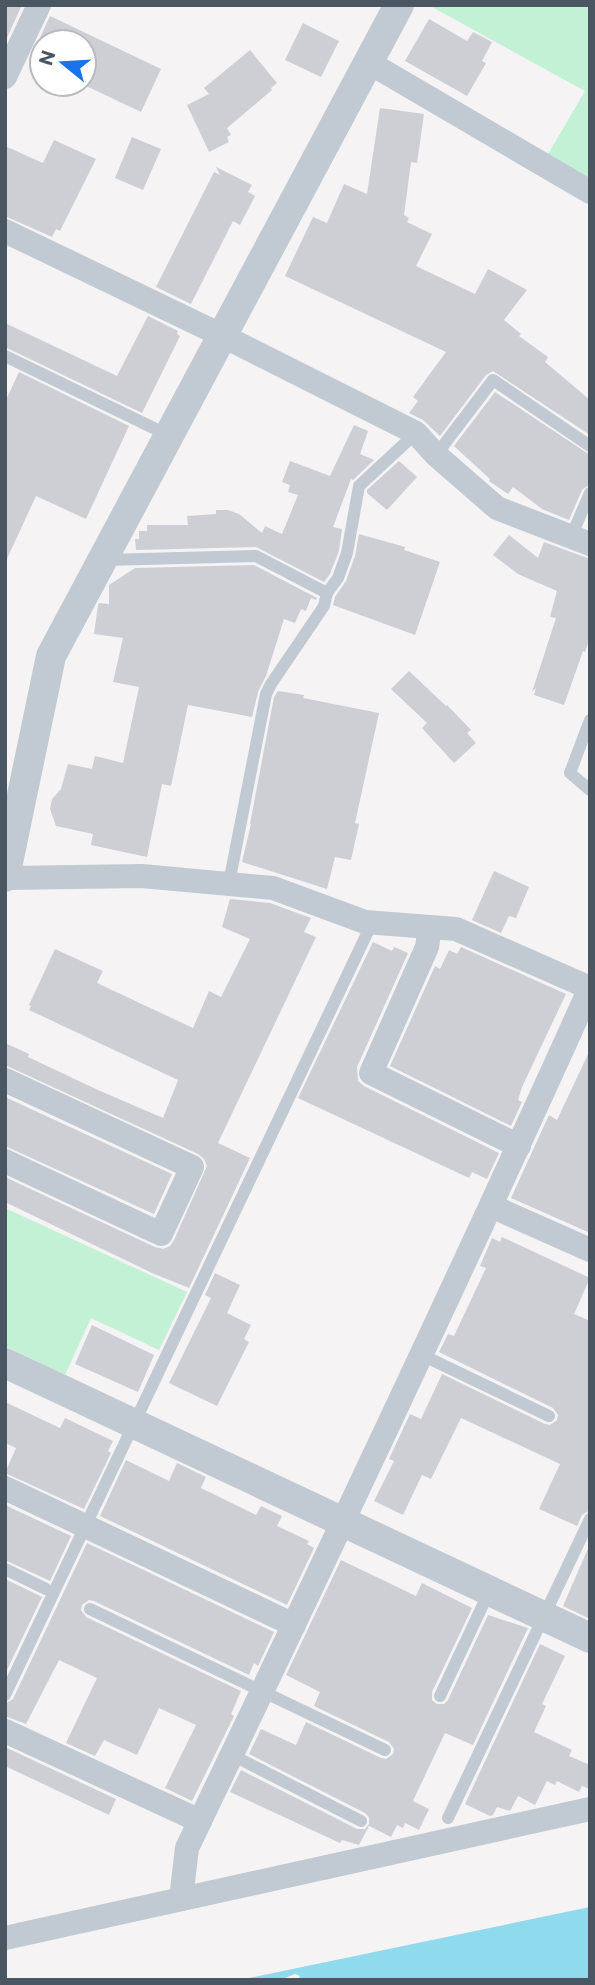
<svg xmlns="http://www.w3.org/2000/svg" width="595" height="1985" viewBox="0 0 595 1985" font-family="Commissioner,sans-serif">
<rect width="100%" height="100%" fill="#f5f3f3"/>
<!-- green -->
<g fill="#c3f1d5">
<path d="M434 5H590V183L547 156 585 91 432 7Z"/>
<path d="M5 1208 187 1292 159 1350 91 1318 65 1375 5 1346Z"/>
</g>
<!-- water -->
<path fill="#90daee" d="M590 1907V1980H298L300 1976 295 1974 280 1980 249 1978Z"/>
<!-- building -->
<g fill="#cdcfd5">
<path d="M5 5H22L5 42Z"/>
<path d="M50 16 161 69 141 112 84 85V42H42V65L30 59Z"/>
<path d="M429 19 467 41 473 32 492 42 482 61 486 63 467 96 405 61Z"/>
<path d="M303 23 339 41 321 77 285 60Z"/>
<path d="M250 50 277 83 271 88 272 90 227 128 231 135 227 137 229 142 209 152 187 105 209 94 204 88Z"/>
<path d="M380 108 424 114 417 163 411 162 404 215 409 218 407 222 432 234 416 266 475 294 488 269 527 290 504 320 521 334 519 336 548 357 545 362 590 400V435L493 371 486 375 440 436 423 420 409 413 418 401 413 397 446 352 285 276 313 217 327 223 344 184 367 194Z"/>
<path d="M132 137 161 149 143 190 115 178Z"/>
<path d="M54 140 96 159 60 231 56 229 52 237 5 216V146L43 163Z"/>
<path d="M216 167 252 185 248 192 255 196 240 225 233 221 191 304 156 287 214 172 220 175Z"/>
<path d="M148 316 178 331 177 334 180 336 142 413 5 347V323L117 376Z"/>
<path d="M19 372 129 426 86 519 36 496 5 563V402Z"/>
<path d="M495 392 590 455V484L582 490 569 520 542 509 513 487 508 494 489 481 490 479 454 446Z"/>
<path d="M354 425 368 431 360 454 374 460 353 480 351 479 333 527 342 529 339 551 330 574 324 582 256 547 136 550 135 539H139V531H147V525H188L187 516 216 514V510H228L239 514 262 533 265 526 282 534 298 495 288 492 290 485 282 482 290 461 330 476Z"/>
<path d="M399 461 417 477 387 510 367 493V490Z"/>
<path d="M359 534 405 547 404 550 440 562 415 635 333 605 335 597 346 581 355 556Z"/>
<path d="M509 535 538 558 544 542 590 559V637L585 652 583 651 564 705 534 695 536 688 532 692 556 618 550 617 557 591 518 574 493 555Z"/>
<path d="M254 565 317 598 316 600 311 598 306 611 301 609 295 623 284 619 266 676 258 692 252 717 188 705 171 786 162 784 147 857 91 845 93 834 56 826 50 809 52 799 61 789 68 764 92 769 95 756 123 763 139 687 113 682 123 638 94 634 98 605 99 603 109 604V585L135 568Z"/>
<path d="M409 671 446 706 447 705 471 730 467 733 476 743 454 763 422 728 427 723 391 689Z"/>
<path d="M278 691 304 695 303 698 379 713 355 823 359 824 351 860 335 857 327 889 242 862 251 824H250L274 697Z"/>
<path d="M494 871 529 887 516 918 509 916 501 933 472 920Z"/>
<path d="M230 899 270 903 311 918 304 932 316 937 218 1143 250 1158 189 1288 152 1273 5 1202 7 1178 155 1247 163 1249 170 1246 174 1240 207 1166 204 1159 198 1154 5 1065V1043L29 1054 28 1057 98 1090 163 1118 178 1080 29 1010 31 1006 29 1005 55 949 103 971 97 983 193 1028 209 991 221 997 250 939 222 927Z"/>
<path d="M373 942 392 951 394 947 408 953 357 1067 358 1081 364 1086 499 1153 487 1179 472 1172 469 1178 298 1098Z"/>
<path d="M461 947 566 994 522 1087 518 1100 522 1102 511 1126 390 1066 435 966 440 969 449 950 457 954Z"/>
<path d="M590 1050V1233L511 1198 549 1115 557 1120Z"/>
<path d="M5 1097 172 1174 154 1214 5 1146Z"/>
<path d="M502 1237 590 1278 574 1314 590 1321V1510L582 1515 577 1526 539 1509 560 1464 461 1418 431 1479 422 1475 403 1515 374 1501 394 1461 389 1459 410 1414 421 1419 442 1374 545 1424 550 1425 557 1420 558 1415 553 1408 439 1352 448 1334 454 1336 486 1268 480 1266 492 1238 500 1242Z"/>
<path d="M215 1273 240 1285 227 1313 251 1325 244 1339 249 1342 217 1406 169 1383 211 1298 205 1295Z"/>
<path d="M92 1325 154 1355 138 1392 75 1364Z"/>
<path d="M5 1402 60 1428 65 1418 113 1441 108 1451 111 1453 84 1509 5 1473 16 1448 5 1443Z"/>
<path d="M126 1460 169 1481 177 1463 206 1477 201 1488 256 1515 261 1506 282 1516 277 1526 309 1541 307 1544 314 1548 287 1605 100 1516Z"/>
<path d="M5 1505 71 1536 50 1581 5 1560Z"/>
<path d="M87 1543 274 1632 258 1666 254 1663 249 1675 94 1601 89 1600 82 1605 81 1610 86 1617 241 1691 231 1714 234 1716 192 1801 165 1788 196 1725 159 1708 137 1755 104 1740 95 1756 66 1743 97 1678 59 1660 26 1724 5 1716V1704L13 1699Z"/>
<path d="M590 1544V1619L563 1606Z"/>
<path d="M341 1560 416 1596 422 1583 472 1608 432 1692V1700L437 1704H444L448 1700 488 1615 528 1628 473 1745 445 1733 413 1801 429 1809 419 1830 405 1823 403 1828 397 1825 391 1837 369 1826 359 1845 342 1840 340 1843 230 1792 241 1770 357 1829H365L369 1824V1817L365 1813 249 1754 261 1729 296 1745 306 1722 381 1758 386 1759 393 1754 394 1749 389 1742 314 1706 320 1692 286 1675Z"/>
<path d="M5 1579 42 1597 5 1674Z"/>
<path d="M540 1644 565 1656 542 1704 546 1706 534 1732 572 1750 569 1756 590 1765V1789L582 1786 579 1792 557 1781 555 1785 547 1781 535 1805 518 1796 510 1811 497 1807 493 1815 490 1816 465 1804Z"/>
<path d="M5 1747 116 1799 109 1815 5 1766Z"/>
</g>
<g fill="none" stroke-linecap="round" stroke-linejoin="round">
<!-- service -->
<g stroke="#c1cad2" stroke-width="12">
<path d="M5 356 168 435"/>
<path d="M436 455 493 380 590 446"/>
<path d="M571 537 590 493"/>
<path d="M105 560 256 556 327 593"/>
<path d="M590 720 570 773 590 790"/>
<path d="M229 883 266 694 271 684 324 606 327 593 338 578 347 553 359 486 416 433"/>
<path d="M422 1355 549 1416"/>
<path d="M5 1569 46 1589"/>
<path d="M90 1609 385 1750"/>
<path d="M5 1695 372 923"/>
<path d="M440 1696 489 1592"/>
<path d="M232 1755 361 1821"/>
<path d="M448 1818 590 1519"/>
</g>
<!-- minor -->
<g stroke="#c1cad2" stroke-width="24">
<path d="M368 62 590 192"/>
<path d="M5 77 39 5"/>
<path d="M5 231 221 335 416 433 436 455 497 508 590 544"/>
<path d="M5 878 142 876 273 888 365 922 456 929 590 988C460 1277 324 1563 187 1848L181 1899"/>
<path d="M430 927 427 947 371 1073 519 1146"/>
<path d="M5 1080 192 1167 161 1234 5 1161"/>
<path d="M491 1206 590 1250"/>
<path d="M5 1488 294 1625"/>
<path d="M5 1731 200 1821"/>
<path d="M5 1938 590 1809"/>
</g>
<!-- tertiary -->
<g stroke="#c1cad2" stroke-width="30">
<path d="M5 877 51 656 399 5"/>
<path d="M5 1363 590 1638"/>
</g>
</g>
<!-- border -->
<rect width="595" height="1985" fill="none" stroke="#4a5661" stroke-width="14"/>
<!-- north arrow -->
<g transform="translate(63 63) rotate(288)"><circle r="33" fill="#ffffff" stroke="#b7bbc0" stroke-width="2"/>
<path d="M0-5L12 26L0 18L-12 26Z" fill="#1a73e8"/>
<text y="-10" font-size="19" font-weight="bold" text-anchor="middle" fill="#4a5661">N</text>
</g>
</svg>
